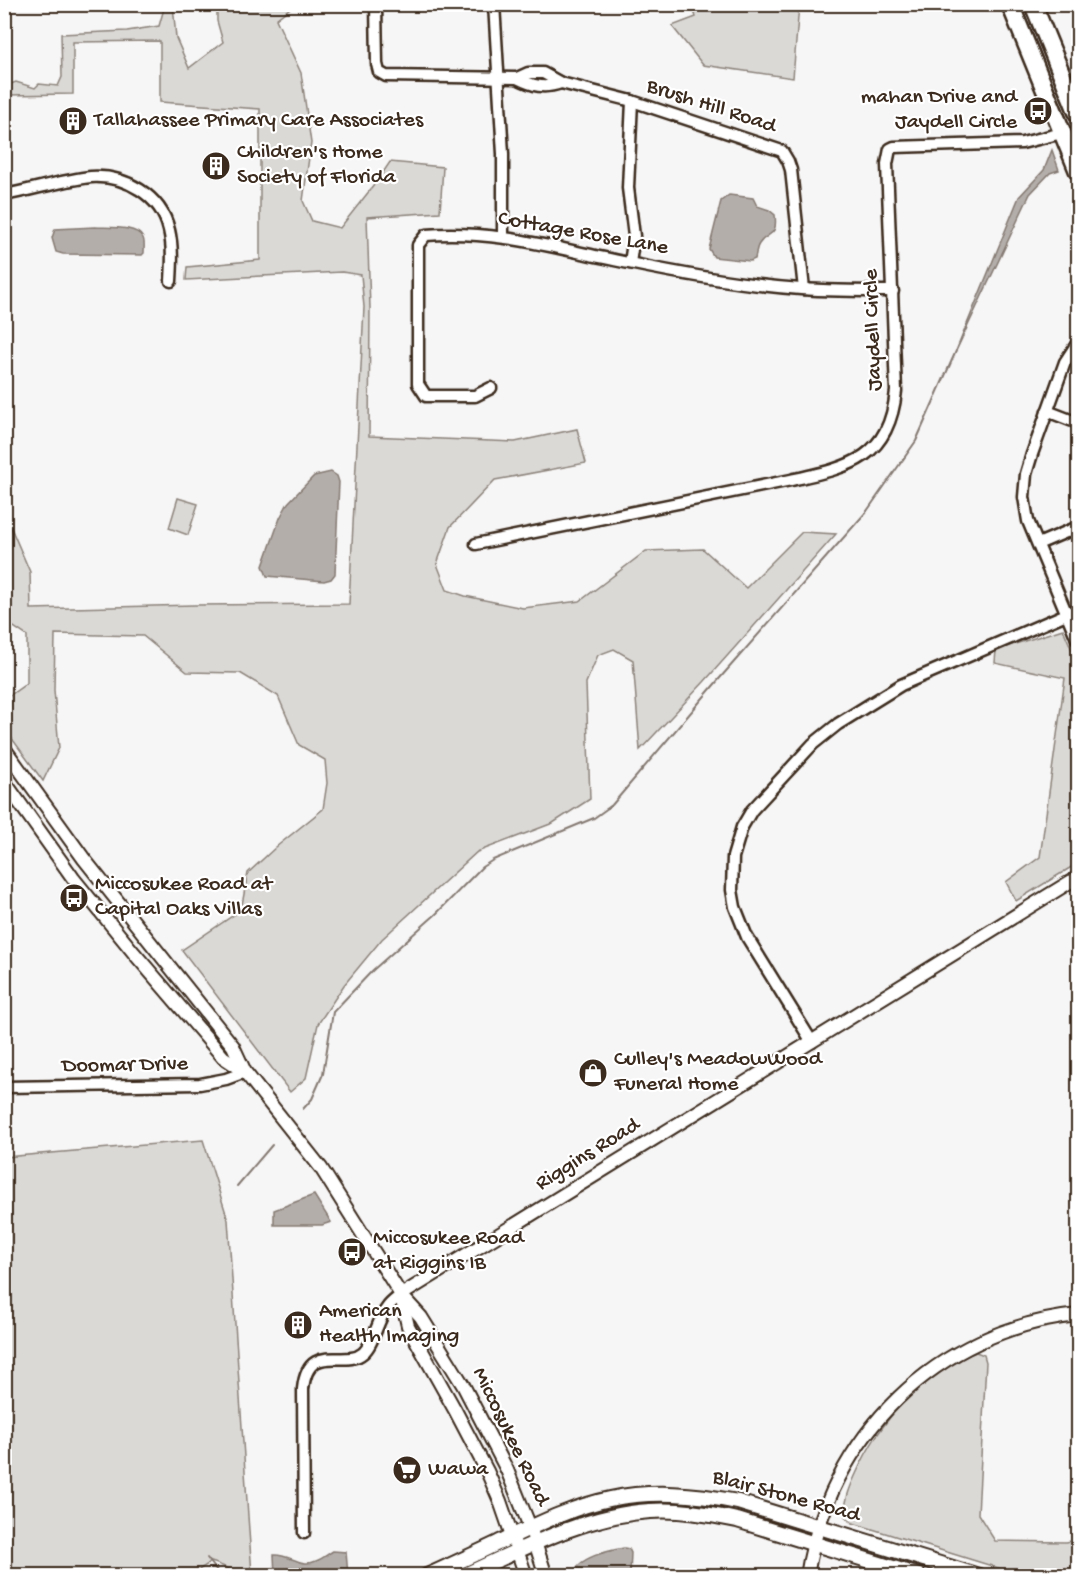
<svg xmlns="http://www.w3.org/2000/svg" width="1083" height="1580" viewBox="0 0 1083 1580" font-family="'Gochi Hand',sans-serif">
<rect width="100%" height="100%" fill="#f7f6f6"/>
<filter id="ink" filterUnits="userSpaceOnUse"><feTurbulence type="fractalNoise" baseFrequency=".0167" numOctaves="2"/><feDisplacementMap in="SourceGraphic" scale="12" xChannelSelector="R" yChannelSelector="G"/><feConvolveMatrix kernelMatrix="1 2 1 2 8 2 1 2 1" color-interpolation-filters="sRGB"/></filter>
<g filter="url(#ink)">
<!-- green -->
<g fill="#dbd9d6" stroke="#8b827a" stroke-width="1.5">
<path d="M165 5H173L176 38 189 68 223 42 217 21V5H294L276 19 301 73 311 143 303 201 312 221 340 228 378 180 390 162 443 167 440 212 367 217 370 308 369 436 515 442 577 429 586 463 495 480 450 527 437 564 447 590 465 596 523 608 580 601 646 551 703 549 746 588 802 532 836 534 704 682 640 750 633 660 614 649 598 655 586 683 590 799 553 823 477 852 382 939 344 985 318 1024 306 1078 290 1092 182 950 241 910 248 873 276 847 323 809 327 783 325 760 299 745 278 696 240 673 187 672 143 636 55 634 54 690 59 748 43 781 5 729V699L27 683V636L5 621V514L30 572 31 609 194 605 349 604 364 307 361 275 342 272 186 280 187 267 260 260V109L160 102V41L73 42V94L5 95V86L16 82 35 88 39 84 58 86 62 77 61 34 127 31 159 26Z"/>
<path d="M692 5H799L793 78 703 65 672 26 696 17Z"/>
<path d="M178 498 198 504 188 535 169 528Z"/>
<path d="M1063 629 1078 664V863L1016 901 1006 882 1040 857 1065 678 995 663 996 650Z"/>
<path d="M203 1140 228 1220 252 1575C237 1576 227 1566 211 1562L200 1569 197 1575H5V1157Z"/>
<path d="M976 1352 984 1355 986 1362 978 1514 995 1541 1066 1542 1078 1540V1575H1021L853 1523 846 1518C843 1503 850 1487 856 1474 879 1422 922 1372 976 1352Z"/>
</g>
<!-- water -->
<g fill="#b4aeaa" stroke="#847972" stroke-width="1.5">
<path d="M1052 150 1059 170 1050 173 1030 194 956 351 1019 197 1044 170Z"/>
<path d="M729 195 753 198 757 206 769 210 775 215C778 239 767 231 759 244 756 248 756 255 755 259L750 261 714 257 709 249 721 201Z"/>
<path d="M95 227C108 228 136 225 143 238 145 242 144 248 144 253L142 255 63 254 56 252 52 238 55 229Z"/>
<path d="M331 472 337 476 339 482 335 574 331 579 324 581 267 576 263 566 280 518 288 503 314 476Z"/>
<path d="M314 1195 331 1222 322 1225H274V1210Z"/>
<path d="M624 1548 629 1549 631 1553 630 1575H573C577 1557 608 1551 624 1548Z"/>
<path d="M333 1551 346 1552 348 1575H275L274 1555C289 1554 301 1568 316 1561 322 1559 328 1554 333 1551Z"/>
</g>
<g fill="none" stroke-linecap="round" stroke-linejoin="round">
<!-- stream -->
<g stroke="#847972" stroke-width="2">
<path d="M303 1109 312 1099 323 1074 333 1012 373 970 435 915 482 867 493 860 594 818 612 805 720 678 867 511 916 441 956 351"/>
<path d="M237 1186 272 1145"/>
<path d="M207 1558 221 1576"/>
</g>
<!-- minor casing -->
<g stroke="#3b2a1e" stroke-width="15">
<g id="minor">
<path d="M376 4 377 64 379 72 386 76 517 78 528 73H543L561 83 632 101 782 151 788 161 791 170 804 289"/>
<path d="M494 4 503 154V237"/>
<path d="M517 78C533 86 544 89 561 83"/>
<path d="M4 195C33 190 62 180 91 177 125 175 161 195 169 230 173 247 172 264 171 281"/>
<path d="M630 263 634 236 628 188 632 101"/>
<path d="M1078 342 1065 362 1032 454 1026 474 1024 497 1028 521 1078 641"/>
<path d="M491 388 475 396H426L418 384V245L426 235C496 229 562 250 629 263 686 275 744 285 801 289 831 291 862 291 893 291"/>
<path d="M1047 411 1078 423"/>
<path d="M476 544 791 480C849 467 889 460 896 391L887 164 890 149 894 147 1022 143 1062 133"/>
<path d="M1038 544 1078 527"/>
<path d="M812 1042 747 937 735 907 732 890 733 857 742 827 752 810 813 744 838 724 901 685 1078 609"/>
<path d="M4 1087 200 1084 226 1079 245 1072"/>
<path d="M304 1533 303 1389C308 1340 345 1369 363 1353 374 1344 377 1320 387 1308 390 1303 396 1299 401 1295"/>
</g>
</g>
<!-- tertiary casing -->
<g stroke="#3b2a1e" stroke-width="16">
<g id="tertiary">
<path d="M4 748 84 859 233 1046 245 1072 321 1168 401 1295 421 1317 463 1385 507 1470 530 1527 546 1576"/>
<path d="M4 781 73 878 134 953 223 1057 244 1071"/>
<path d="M401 1295 1078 877"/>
<path d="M401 1296 408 1326 455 1410 487 1471 500 1501 526 1576"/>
<path d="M807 1576C829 1436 937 1329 1078 1315"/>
</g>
</g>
<!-- secondary casing -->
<g stroke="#3b2a1e" stroke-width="18">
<g id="secondary">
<path d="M427 1576C451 1565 475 1554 498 1543 534 1526 571 1507 610 1499 653 1490 695 1494 738 1502L979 1576"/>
<path d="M463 1576C522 1549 585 1515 650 1511 680 1509 708 1514 737 1520L919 1576"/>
</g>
</g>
<!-- primary casing -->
<g stroke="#3b2a1e" stroke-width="21">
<g id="primary">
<path d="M1010 4 1078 171"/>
<path d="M1033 4 1078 114"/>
</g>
</g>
<!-- minor -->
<use href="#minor" stroke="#fff" stroke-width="10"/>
<!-- tertiary -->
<use href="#tertiary" stroke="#fff" stroke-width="12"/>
<!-- secondary -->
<use href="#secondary" stroke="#fff" stroke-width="14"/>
<!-- primary -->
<use href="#primary" stroke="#fff" stroke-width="16"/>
</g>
</g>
<!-- icons -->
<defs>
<g id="bus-disc" transform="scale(1.5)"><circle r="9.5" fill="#3b2a1e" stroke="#fff"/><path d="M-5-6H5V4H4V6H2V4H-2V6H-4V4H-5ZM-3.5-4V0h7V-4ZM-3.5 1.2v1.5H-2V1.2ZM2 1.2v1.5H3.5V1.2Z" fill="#fff"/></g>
<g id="building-disc" transform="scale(1.5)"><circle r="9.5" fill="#3b2a1e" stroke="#fff"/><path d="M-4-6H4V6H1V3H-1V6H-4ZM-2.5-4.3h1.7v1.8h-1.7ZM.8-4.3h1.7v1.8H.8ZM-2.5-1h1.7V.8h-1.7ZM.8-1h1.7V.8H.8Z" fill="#fff"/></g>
<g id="shop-disc" transform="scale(1.5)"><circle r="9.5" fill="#3b2a1e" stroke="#fff"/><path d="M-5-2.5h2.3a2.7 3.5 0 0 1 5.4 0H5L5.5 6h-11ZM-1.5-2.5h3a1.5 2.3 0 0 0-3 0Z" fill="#fff"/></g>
<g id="supermarket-disc" transform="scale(1.5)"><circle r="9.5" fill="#3b2a1e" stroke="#fff"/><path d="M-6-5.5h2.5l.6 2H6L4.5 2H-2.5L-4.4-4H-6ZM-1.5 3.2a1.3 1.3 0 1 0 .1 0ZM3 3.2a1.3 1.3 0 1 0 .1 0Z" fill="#fff"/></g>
</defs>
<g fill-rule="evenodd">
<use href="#bus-disc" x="1038" y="111"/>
<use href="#building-disc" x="73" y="121"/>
<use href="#building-disc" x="216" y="166"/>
<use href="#bus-disc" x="74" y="898"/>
<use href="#shop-disc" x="593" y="1073"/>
<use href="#bus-disc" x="352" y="1252"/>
<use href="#building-disc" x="298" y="1325"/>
<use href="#supermarket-disc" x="407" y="1470"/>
</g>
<g text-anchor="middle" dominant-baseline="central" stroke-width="4.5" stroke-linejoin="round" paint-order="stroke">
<!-- poi labels -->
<g font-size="22" fill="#3b2a1e" stroke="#fff" text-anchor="start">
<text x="1017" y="98" text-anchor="end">mahan Drive and<tspan x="1017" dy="25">Jaydell Circle</tspan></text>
<text x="94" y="121">Tallahassee Primary Care Associates</text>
<text x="237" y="153">Children's Home<tspan x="237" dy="25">Society of Florida</tspan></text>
<text x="95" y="885">Miccosukee Road at<tspan x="95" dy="25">Capital Oaks Villas</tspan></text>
<text x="614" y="1060">Culley's MeadowWood<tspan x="614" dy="25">Funeral Home</tspan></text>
<text x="373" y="1239">Miccosukee Road<tspan x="373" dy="25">at Riggins IB</tspan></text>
<text x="319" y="1312">American<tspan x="319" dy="25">Health Imaging</tspan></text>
<text x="428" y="1470">Wawa</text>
</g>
<!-- street labels -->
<g font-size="22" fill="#3b2a1e" stroke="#fff">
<text transform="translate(711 107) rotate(18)">Brush Hill Road</text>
<text transform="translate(583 234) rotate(10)">Cottage Rose Lane</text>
<text transform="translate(874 330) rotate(-92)">Jaydell Circle</text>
<text transform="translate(125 1066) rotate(-1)">Doomar Drive</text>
<text transform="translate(588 1155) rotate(-32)">Riggins Road</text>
<text transform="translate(510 1437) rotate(64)">Miccosukee Road</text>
<text transform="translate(786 1497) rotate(15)">Blair Stone Road</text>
</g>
</g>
<!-- margin -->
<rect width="1083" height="1580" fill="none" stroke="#fff" stroke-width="24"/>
<rect x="12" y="12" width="1059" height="1556" fill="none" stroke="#3b2a1e" stroke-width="2" filter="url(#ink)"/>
</svg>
